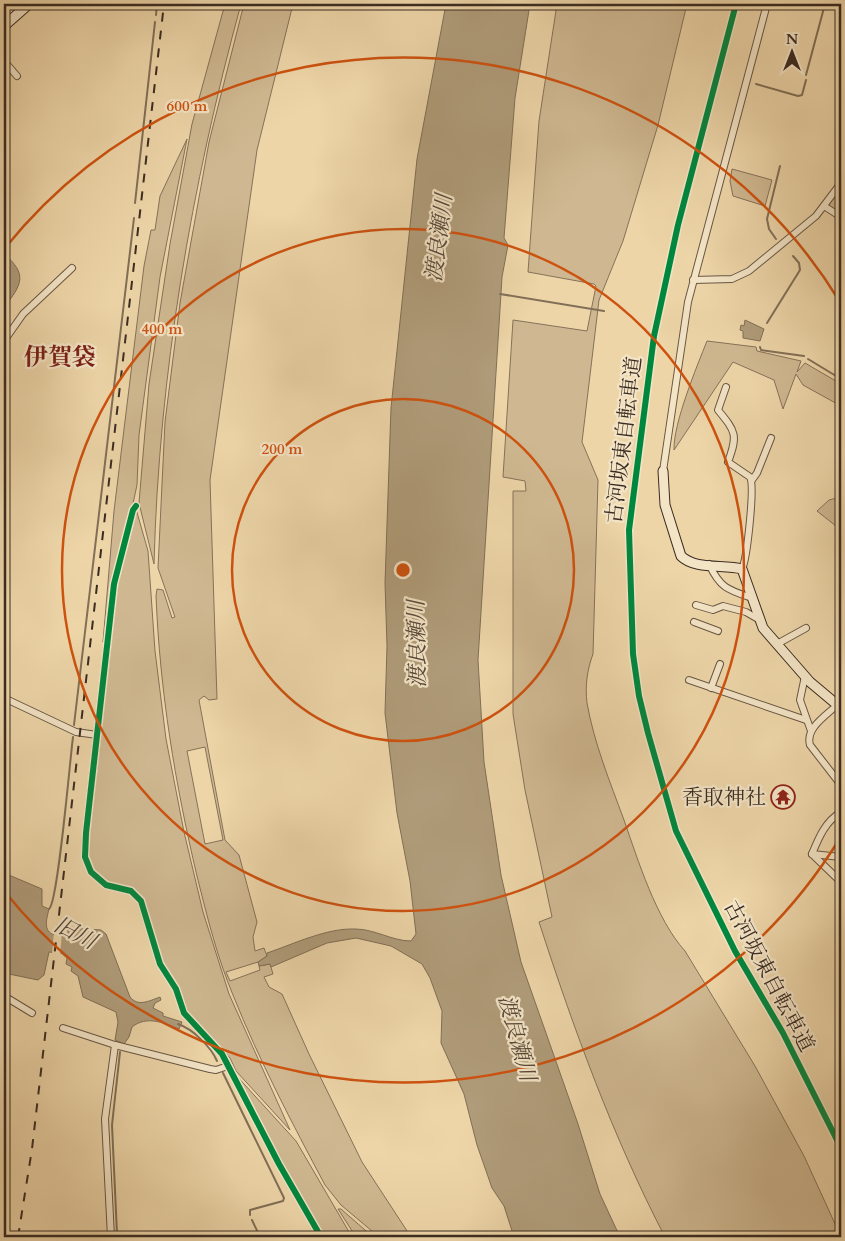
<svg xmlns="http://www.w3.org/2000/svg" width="845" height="1241" viewBox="0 0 845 1241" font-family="Cardo,'Noto Serif JP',serif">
<rect width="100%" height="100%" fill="#edd5a8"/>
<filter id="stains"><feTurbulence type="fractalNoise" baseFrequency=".004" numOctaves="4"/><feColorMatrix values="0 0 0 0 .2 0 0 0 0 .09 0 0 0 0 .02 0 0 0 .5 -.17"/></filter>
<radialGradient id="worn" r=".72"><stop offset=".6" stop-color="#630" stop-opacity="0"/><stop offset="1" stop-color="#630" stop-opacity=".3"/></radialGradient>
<!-- green -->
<g fill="#cfb891" stroke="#85725a" fill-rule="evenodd">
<path d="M225 4H241C191 187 159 374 154 564L139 503 149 384 170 244 192 124Z"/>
<path d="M244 4H293L257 150 210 480 217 699 209 700 204 696 199 700 225 840 239 855 257 922 253 937 255 951 264 948 267 956 258 962 226 972 230 981 260 970 259 966 270 964 273 974 264 977 269 987 282 994 309 1054 362 1162 411 1237H379L341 1205 325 1185C292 1123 259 1060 233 995 217 957 207 916 197 876 175 783 160 692 156 596L157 589 163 590 172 618 175 617 158 568 165 422 180 303 209 142ZM205 747 223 840 205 844 187 751Z"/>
<path d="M557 4H687L658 125 623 241 599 300 582 442 598 480 593 654C587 670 585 686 587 703 594 743 610 782 624 820 638 860 656 919 685 951L755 1066 804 1156 841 1237H665C613 1137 574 1030 539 922L552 917 525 790 513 714V491H526L525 481 503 477 513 320 587 331 596 286 594 284 528 272 539 121Z"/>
<path d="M187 139 160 277 139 435 137 485 103 642 114 511 144 266 151 230H155L160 196Z"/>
<path d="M732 169 772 180 765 206 733 196 730 181Z"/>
<path d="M841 186V213L828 205Z"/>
<path d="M707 341 756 347 757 351 801 361 797 372 805 363 841 384V406L803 385 796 374 783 409 774 380 733 362 674 450C673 424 697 366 707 341Z"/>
<path d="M841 497V530L817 511 829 500Z"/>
<path d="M136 509 148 551 155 651 166 739 184 832 203 912 229 994 290 1130 236 1071 230 1058 188 1012 179 989 160 958 144 900 132 888 106 881 96 873 88 859V842L117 581Z"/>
<path d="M234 1073 296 1141 352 1237H323Z"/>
<path d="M338 1209H341L373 1237H356Z"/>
</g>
<!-- water -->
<g fill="#b09c7a" stroke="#816f57">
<path d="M446 4H530L515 98 504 238 508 245 502 277 478 660 484 762 501 875 521 962 578 1124 600 1194 620 1237H514L504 1206 492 1188 477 1145 464 1094 441 1043 442 1011 430 978 422 964 391 946 356 938 327 943 271 967 270 964 259 966 258 962 267 956V953C294 944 326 928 355 929 375 929 392 941 411 941L416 934 410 881 397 813 385 713 387 646 385 583 391 408 417 159Z"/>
<path d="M4 254C28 274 22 285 4 307Z"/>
<path d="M745 320 764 329 760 341 743 338V331L740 330 741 325 744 326Z"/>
<path d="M4 873 42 889V906L49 909C47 918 42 932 55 935 61 936 63 937 68 934V928L101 930 106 934 130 997C138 1007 149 1001 160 997L161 1000 155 1003 153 1008 163 1013V1016L182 1022 179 1029C164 1023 147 1015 132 1027L129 1037 124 1044 115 1040 118 1022 116 1012 83 997 78 976 71 971 72 967 66 964 67 958 61 953 49 952 44 975 38 980 4 973Z"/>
</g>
<!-- pier -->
<path fill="#edd5a8" d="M54 932 62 933 60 955 52 954Z"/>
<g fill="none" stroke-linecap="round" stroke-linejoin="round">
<!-- stream -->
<g stroke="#816f57" stroke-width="2">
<path d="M156 15 157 4"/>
<path d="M806 75 825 4"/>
<path d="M756 84 798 96 802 95 806 80"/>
<path d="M135 203 155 22"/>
<path d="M776 239 769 229 767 219 780 166"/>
<path d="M500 294 604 311"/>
<path d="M767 323 800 270 799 263 793 256"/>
<path d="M760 347 761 350 804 356"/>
<path d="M808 359 841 379"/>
<path d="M74 725 134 218"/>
<path d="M49 909C58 903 70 759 73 737"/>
<path d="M178 1024C193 1029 211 1047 217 1061"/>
<path d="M223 1073 284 1198 283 1201 250 1210V1215"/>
<path d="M252 1220 260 1237"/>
<path d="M113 1237 117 1234 112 1125 120 1052"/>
</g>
<!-- street casing -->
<g stroke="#685644" stroke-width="8">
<g id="street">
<path d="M4 61 17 76"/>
<path d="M824 206 841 217"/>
<path d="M693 280 732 279 749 271 816 216 841 183"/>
<path d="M4 341 23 314 72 268"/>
<path d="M726 387 718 410C736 432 738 435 728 462L750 477C755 486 747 559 742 569"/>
<path d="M663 471 688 302 767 4"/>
<path d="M752 480 757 473 771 438"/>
<path d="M136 506 133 510 114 584 86 833 85 857 91 872 106 885 131 891 141 901 160 964 176 989 184 1013 222 1054 279 1164 321 1237"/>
<path d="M709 564C720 588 728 590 752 598"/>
<path d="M696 605 713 610 723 606 746 612 758 619"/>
<path d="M694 622 718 631"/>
<path d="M777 644 806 628"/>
<path d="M805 676 800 700 811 731"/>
<path d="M689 680 806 720"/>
<path d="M711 688 720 664"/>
<path d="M4 698 76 732 97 735"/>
<path d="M837 705C827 715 805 728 810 745L841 785"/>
<path d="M812 854C819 837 825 822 841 812"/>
<path d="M812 854 841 882"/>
<path d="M812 854 841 857"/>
<path d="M4 996 32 1013"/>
<path d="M63 1028 115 1045 210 1069 216 1070 228 1066"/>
<path d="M111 1237 105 1119 115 1045"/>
</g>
</g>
<!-- secondary casing -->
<g stroke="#3b2c22" stroke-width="11">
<g id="secondary">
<path d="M4 26 29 4"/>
<path d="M663 471 665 505 681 556C695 570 724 564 742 569L763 628 810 682 841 708"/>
</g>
</g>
<!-- street -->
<use href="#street" stroke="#f3e4c6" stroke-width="6"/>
<!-- secondary -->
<use href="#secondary" stroke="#f3e4c6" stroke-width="9"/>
<!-- rail -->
<path stroke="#3b2c22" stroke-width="2" stroke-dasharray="9 9" stroke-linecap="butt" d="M18 1237 32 1149 164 4"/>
<!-- cycleway casing -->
<g stroke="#f3e4c6" stroke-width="9">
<g id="cycleway">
<path d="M736 4 678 225 654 336 629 530 633 654 639 696 648 733 676 831 735 951 783 1033 841 1148"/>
<path d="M136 506 133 510 114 584 86 833 85 857 91 872 106 885 131 891 141 901 160 964 176 989 184 1013 222 1054 279 1164 321 1237"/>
</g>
</g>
<!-- cycleway -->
<use href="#cycleway" stroke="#00873e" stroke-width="6"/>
</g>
<!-- distance rings -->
<g fill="none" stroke="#ce520f" stroke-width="2.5">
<circle cx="403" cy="570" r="171"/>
<circle cx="403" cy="570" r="341"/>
<path d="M840 838A512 512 0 0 1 5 892M5 248A512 512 0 0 1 840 302"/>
</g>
<!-- icons -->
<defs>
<g id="temple-ring" transform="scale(1.25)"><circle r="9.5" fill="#f3e4c6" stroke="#8f2418" stroke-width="1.5"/><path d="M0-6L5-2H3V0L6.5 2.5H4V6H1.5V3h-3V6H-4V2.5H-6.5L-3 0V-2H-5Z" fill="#8f2418"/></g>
</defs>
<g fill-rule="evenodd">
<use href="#temple-ring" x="783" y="797"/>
</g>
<g text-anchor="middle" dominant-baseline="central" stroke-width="4.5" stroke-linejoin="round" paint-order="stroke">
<!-- street labels -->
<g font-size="21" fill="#3b2c22" stroke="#f3e4c6">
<text transform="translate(624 440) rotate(-83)">古河坂東自転車道</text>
<text transform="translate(769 976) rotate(62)">古河坂東自転車道</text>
</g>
<!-- poi labels -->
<g font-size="21" fill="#3b2c22" stroke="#f3e4c6" text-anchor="end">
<text x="766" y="797">香取神社</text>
</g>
<!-- water labels -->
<g font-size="22" font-style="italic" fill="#584838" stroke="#f3e4c6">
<text transform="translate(439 238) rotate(-83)">渡良瀬川</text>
<text transform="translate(417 644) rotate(-91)">渡良瀬川</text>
<text transform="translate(75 933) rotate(27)">旧川</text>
<text transform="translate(517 1038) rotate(75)">渡良瀬川</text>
</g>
<!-- quarter labels -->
<g font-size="24" font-weight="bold" fill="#7a1f14" stroke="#f3e4c6">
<text x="60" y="357">伊賀袋</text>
</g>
</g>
<circle cx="403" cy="570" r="8" fill="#ce520f" stroke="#f3e4c6" stroke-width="2.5"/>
<g font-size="15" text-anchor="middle" font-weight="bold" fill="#ce520f" stroke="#f3e4c6" stroke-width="4.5" stroke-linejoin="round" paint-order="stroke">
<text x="187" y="111">600 m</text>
<text x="162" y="334">400 m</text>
<text x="282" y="454">200 m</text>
</g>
<!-- margin -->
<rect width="845" height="1241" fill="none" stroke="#edd5a8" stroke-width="20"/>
<rect x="5" y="5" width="835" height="1231" fill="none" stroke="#3b2c22" stroke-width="2.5"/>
<rect x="10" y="10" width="825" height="1221" fill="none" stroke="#3b2c22"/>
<!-- north arrow -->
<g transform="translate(792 52)" stroke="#f3e4c6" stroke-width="4" paint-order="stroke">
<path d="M0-4L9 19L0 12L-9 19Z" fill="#3b2c22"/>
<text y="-8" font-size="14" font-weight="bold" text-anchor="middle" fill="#3b2c22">N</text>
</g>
<rect width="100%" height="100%" filter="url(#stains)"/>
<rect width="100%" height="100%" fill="url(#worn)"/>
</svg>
